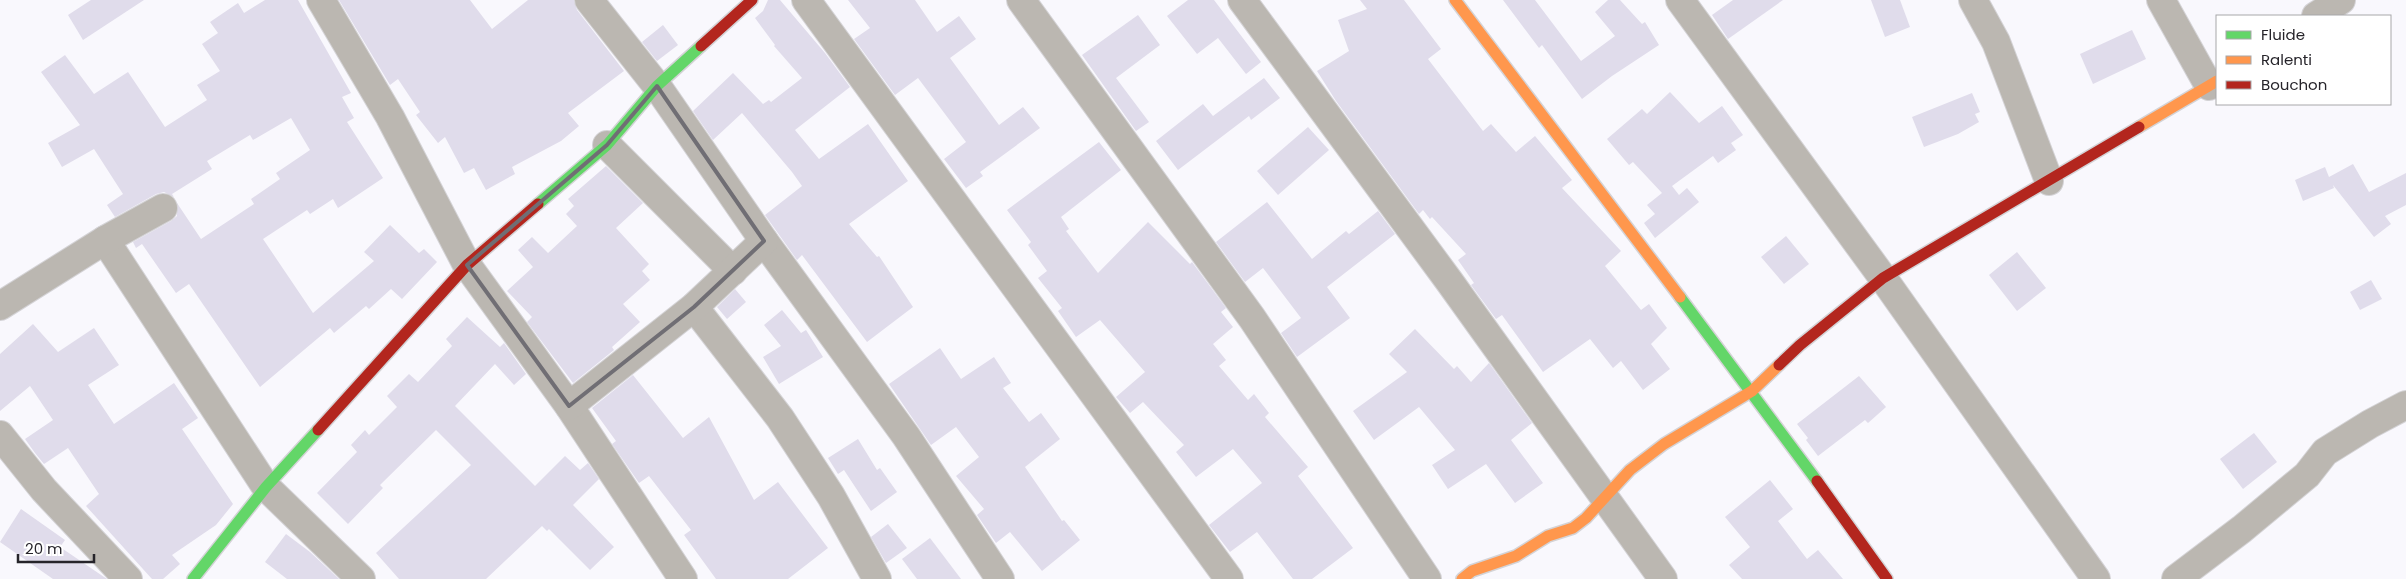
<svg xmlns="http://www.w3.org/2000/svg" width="2406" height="579" viewBox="0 0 2406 579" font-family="Poppins,sans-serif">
<rect width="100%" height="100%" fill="#f9f8fd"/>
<!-- building -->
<g fill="#e0dceb">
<path d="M91 0H144L83 40 68 15Z"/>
<path d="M265 0H298L351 93 342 97 354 118 347 122 383 178 338 208 333 199 310 214 307 210 263 239 313 313 374 261 364 252 390 225 419 253 424 249 437 262 402 299 391 289 369 309 366 306 334 333 330 328 260 387 189 284 176 293 142 244 136 248 133 242 171 221 177 216V203L201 239 254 204 251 199 280 179 276 173 310 150 291 118 253 140 250 135 207 161 212 169 172 194 174 197 164 192 156 194 115 217 107 205 123 194 94 149 62 167 48 143 80 125 41 72 65 55 94 94 128 72 165 127 207 100 197 85 220 71 202 44 218 33 210 22 238 3 244 13Z"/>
<path d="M339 0H470L492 29 528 0H574L577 10 624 71 568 113 579 126 561 141 512 167 515 174 486 190 474 168 464 173 445 137 438 143 416 115 420 112 398 79 390 85Z"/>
<path d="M768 0H780L825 53 850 87 795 130 819 159 868 124 908 181 849 224 877 257 879 256 913 307 867 342 802 255 797 260 765 215 802 186 792 172 742 113 713 140 693 111 733 73 763 104 769 100 771 102 802 78 774 46 775 45 755 18 763 11Z"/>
<path d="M848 0H915L937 32 959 16 976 39 950 58 999 125 1023 107 1040 128 980 172 983 176 966 188 944 159 966 142 918 78 895 95 854 39 870 28Z"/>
<path d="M1188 0H1214L1261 62 1246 74 1218 38 1197 54 1167 16Z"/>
<path d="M1360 0H1404L1441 49 1428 59 1483 131 1491 124 1516 152 1535 136 1572 180 1562 188 1621 251 1605 266 1641 310 1649 304 1667 328 1651 344 1670 369 1643 390 1621 361 1613 368 1590 339 1543 372 1502 315 1496 319 1471 285 1474 283 1458 260 1466 254 1432 217 1430 219 1423 210 1419 214 1336 101 1317 71 1349 51 1338 20 1367 9Z"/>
<path d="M1503 0H1535L1581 61 1615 36 1595 12 1608 0H1620L1642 24 1645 22 1659 45 1612 76 1582 99 1542 45 1539 48Z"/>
<path d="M1733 0H1783L1728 39 1712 15Z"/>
<path d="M1871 0H1900L1910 27 1885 37Z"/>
<path d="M1138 15 1160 45 1116 78 1149 122 1136 131 1082 55Z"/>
<path d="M663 25 678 45 657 61 642 42Z"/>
<path d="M2132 30 2146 59 2093 84 2080 54Z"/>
<path d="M1264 78 1280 98 1251 120 1249 116 1178 170 1156 141 1203 104 1213 116Z"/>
<path d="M1670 92 1699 123 1722 106 1743 135 1731 143 1736 150 1718 163 1713 156 1672 186 1679 195 1687 188 1699 202 1655 238 1644 223 1655 214 1647 205 1662 193 1633 162 1629 165 1607 139 1642 109 1647 114Z"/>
<path d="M1972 93 1980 112 1975 114 1979 122 1958 134 1924 147 1912 117Z"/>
<path d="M1308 127 1329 150 1278 195 1257 171Z"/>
<path d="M1099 142 1121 170 1061 217 1069 229 1066 231 1098 273 1148 222 1190 264 1192 262 1226 308 1221 312 1233 327 1213 344 1226 360 1219 366 1248 400 1254 394 1269 413 1265 417 1308 467 1298 476 1353 548 1312 579H1293L1257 532 1230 552 1209 525 1262 483 1233 449 1196 477 1176 452 1184 445 1143 402 1130 413 1116 397 1145 372 1100 320 1076 337 1058 311 1062 308 1038 278 1047 271 1028 245 1031 242 1007 210Z"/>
<path d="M2353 164 2369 192 2406 173V205L2385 216 2391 224 2374 237 2333 185 2334 188 2303 201 2295 180 2325 167 2329 177Z"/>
<path d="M606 166 643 203 616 228 649 264 642 271 650 280 623 304 640 322 612 347 614 350 573 383 527 322 532 317 507 291 533 267 518 250 532 237 548 253 577 226 566 214 574 206 568 199Z"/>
<path d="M1267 202 1312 259 1346 231 1349 234 1378 211 1395 234 1327 287 1350 318 1297 357 1281 333 1301 318 1263 268 1245 282 1216 242Z"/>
<path d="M1786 236 1809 264 1784 284 1761 257Z"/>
<path d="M2017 252 2046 288 2017 311 1989 275Z"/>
<path d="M2371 280 2382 299 2360 310 2350 292Z"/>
<path d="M735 289 746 302 727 319 717 307Z"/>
<path d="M782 310 801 333 806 330 823 357 779 384 763 357 781 346 764 325Z"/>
<path d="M467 317 500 347 504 343 526 374 514 385 495 364 455 406 535 486 565 456 580 470 588 463 599 479 573 505 614 547 590 570 549 529 547 531 542 526 486 579H399L376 553 471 465 436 430 380 485 383 488 348 524 317 493 357 452 351 445 365 430 369 435 397 407 387 396 409 374 418 382 452 346 446 339Z"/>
<path d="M33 324 58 352 94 328 119 365 88 385 114 424 174 383 198 418 182 429 233 504 216 525 172 555 180 564 163 579H152L86 506 99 494 68 448 44 464 35 453 25 439 53 420 30 386 0 411V354Z"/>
<path d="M1415 329 1454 369 1457 366 1471 382 1489 363 1532 423 1511 440 1543 483 1515 503 1486 464 1448 489 1432 465 1455 450 1419 407 1374 440 1353 411 1407 372 1389 354Z"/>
<path d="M940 348 961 379 994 357 1011 383 1003 388 1029 422 1041 413 1060 439 1025 467 1062 521 1064 520 1080 540 1042 571 1010 532 996 543 977 515 984 509 956 476 979 457 956 427 931 445 889 384Z"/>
<path d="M633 375 683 438 709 417 754 500 778 482 828 548 788 579H716L684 535 691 530 649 476 639 483 612 444 616 441 592 408Z"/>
<path d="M1859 376 1886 407 1868 423 1865 420 1818 456 1806 440 1808 438 1797 424Z"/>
<path d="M2254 433 2277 462 2243 489 2220 459Z"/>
<path d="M858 439 877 470 880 468 897 492 871 511 844 470 838 474 828 458Z"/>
<path d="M1770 480 1793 509 1778 521 1807 559 1818 550 1843 579H1742L1729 565 1750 547 1725 517Z"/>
<path d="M21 509 65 540 60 547 107 579H53L0 542Z"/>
<path d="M888 524 907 548 886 563 871 537Z"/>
<path d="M286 534 310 552 339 579H287L265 562Z"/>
<path d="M930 538 961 579H917L902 559Z"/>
</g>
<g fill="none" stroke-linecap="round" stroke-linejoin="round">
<!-- street casing -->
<g stroke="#d4d3d6" stroke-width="30">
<g id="street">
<path d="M321 0 390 117 467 265 569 406 683 579"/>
<path d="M589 0 657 86 764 241 906 436 1000 579"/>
<path d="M806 0 1229 579"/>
<path d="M1021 0 1252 318 1427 579"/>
<path d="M1242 0 1449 281 1663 579"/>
<path d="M1680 0 1883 278 2096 579"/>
<path d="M1973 0 1996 42 2049 181"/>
<path d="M2161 0 2209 86"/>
<path d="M2316 16 2341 0"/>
<path d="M607 145 733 271"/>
<path d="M105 240 266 487 361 579"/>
<path d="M0 306 105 240 163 208"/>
<path d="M694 307 780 418 831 496 877 579"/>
<path d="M569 406 694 307 764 241"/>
<path d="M0 435 44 490 128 579"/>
<path d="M2176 579 2242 529 2307 475 2325 452 2370 424 2406 405"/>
</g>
</g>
<!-- fast casing -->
<g stroke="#d4d3d6" stroke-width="14">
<g id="fast">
<path d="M538 204 607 145 657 86 701 46"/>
<path d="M1680 297 1817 481"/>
<path d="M193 579 266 487 318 430"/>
</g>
</g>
<!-- slow casing -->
<g stroke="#d4d3d6" stroke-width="14">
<g id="slow">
<path d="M1455 0 1680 297"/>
<path d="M2139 127 2217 81"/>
<path d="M1462 579 1472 571 1516 556 1548 536 1573 528 1586 518 1630 470 1664 444 1752 391 1779 365"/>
</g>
</g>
<!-- jam casing -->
<g stroke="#d4d3d6" stroke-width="14">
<g id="jam">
<path d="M701 46 752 0"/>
<path d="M1779 365 1800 345 1883 278 2139 127"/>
<path d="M318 430 467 265 538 204"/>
<path d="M1817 481 1887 579"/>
</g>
</g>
<!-- street -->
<use href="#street" stroke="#bbb7b1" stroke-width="28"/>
<!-- fast -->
<use href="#fast" stroke="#63d668" stroke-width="11"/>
<!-- slow -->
<use href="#slow" stroke="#ff974d" stroke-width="11"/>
<!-- jam -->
<use href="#jam" stroke="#b3261e" stroke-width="11"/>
</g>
<!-- marked area -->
<path fill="none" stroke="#706e74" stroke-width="4" stroke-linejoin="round" d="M657 86 764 241 694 307 569 406 467 265 607 145Z"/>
<!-- legend -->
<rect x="2216" y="15" width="175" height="90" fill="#ffffff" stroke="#a8a7aa"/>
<rect x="2226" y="31" width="25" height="8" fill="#63d668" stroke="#a8a7aa"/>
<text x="2261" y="40" font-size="15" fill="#26242a">Fluide</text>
<rect x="2226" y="56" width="25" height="8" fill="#ff974d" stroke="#a8a7aa"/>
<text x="2261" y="65" font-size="15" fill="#26242a">Ralenti</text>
<rect x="2226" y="81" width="25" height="8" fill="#b3261e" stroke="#a8a7aa"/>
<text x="2261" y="90" font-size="15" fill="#26242a">Bouchon</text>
<!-- scale -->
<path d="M18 554v8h76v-8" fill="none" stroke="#26242a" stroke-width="2.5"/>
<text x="25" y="554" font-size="15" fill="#26242a" stroke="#ffffff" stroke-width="4" paint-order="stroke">20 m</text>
</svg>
